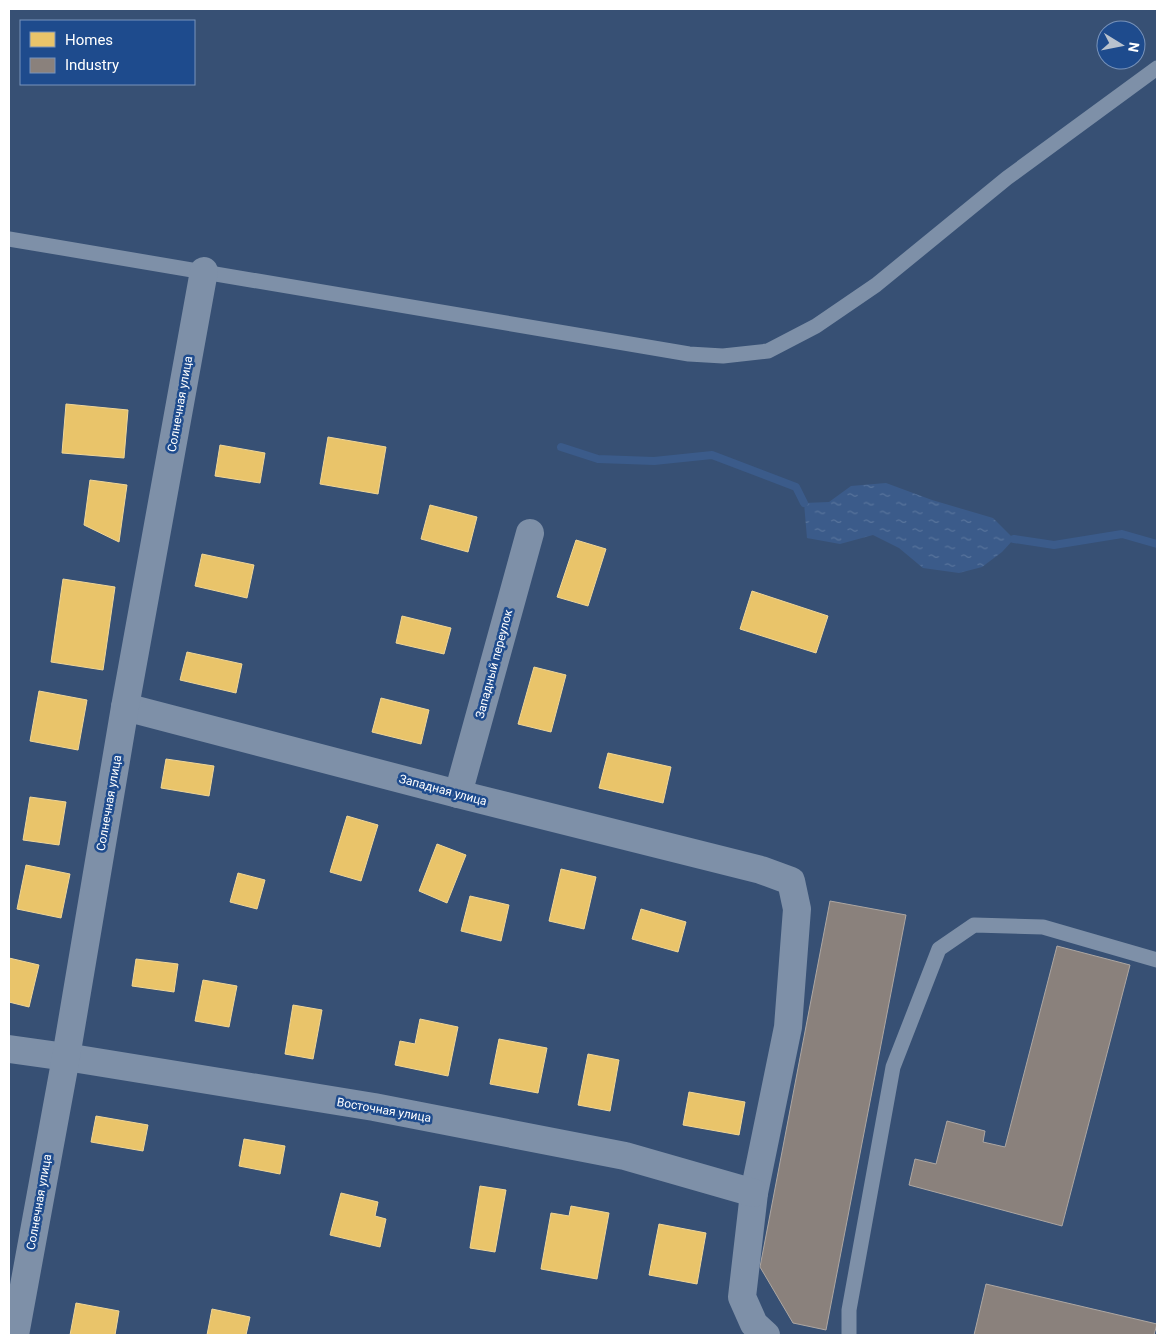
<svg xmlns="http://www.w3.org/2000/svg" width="1166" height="1344" viewBox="0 0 1166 1344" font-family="Roboto,sans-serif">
<defs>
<pattern id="water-ripples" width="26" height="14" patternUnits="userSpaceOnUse" patternTransform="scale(1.25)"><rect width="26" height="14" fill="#3b5b8a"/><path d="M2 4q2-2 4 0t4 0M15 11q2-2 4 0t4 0" fill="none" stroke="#58749c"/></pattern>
</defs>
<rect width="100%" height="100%" fill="#375074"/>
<!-- water -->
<path fill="url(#water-ripples)" d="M886 483 932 500 993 518 1014 539 1002 552 982 567 959 573 923 568 899 548 873 535 840 544 807 538 804 503 829 502 851 486Z"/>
<!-- homes -->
<g fill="#e9c46a" stroke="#f0d697">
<path d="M66 404 128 410 124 458 62 453Z"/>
<path d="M328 437 386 447 378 494 320 484Z"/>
<path d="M220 445 265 453 260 483 215 476Z"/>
<path d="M90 480 127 485 119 542 84 525Z"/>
<path d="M430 505 477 517 468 552 421 539Z"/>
<path d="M576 540 606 549 588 606 557 597Z"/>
<path d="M202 554 254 565 247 598 195 586Z"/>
<path d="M63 579 115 587 103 670 51 662Z"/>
<path d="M752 591 828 616 816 653 740 629Z"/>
<path d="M402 616 451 628 444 654 396 643Z"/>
<path d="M187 652 242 664 236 693 180 680Z"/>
<path d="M534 667 566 675 551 732 518 724Z"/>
<path d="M39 691 87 700 78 750 30 741Z"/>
<path d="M381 698 429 710 421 744 372 732Z"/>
<path d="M608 753 671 767 663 803 599 788Z"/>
<path d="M166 759 214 766 209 796 161 788Z"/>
<path d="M30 797 66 802 59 845 23 840Z"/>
<path d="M347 816 378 825 361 881 330 872Z"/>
<path d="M437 844 466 855 447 903 419 891Z"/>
<path d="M26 865 70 874 61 918 17 909Z"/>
<path d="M561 869 596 877 584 929 549 921Z"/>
<path d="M238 873 265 880 257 909 230 902Z"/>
<path d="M470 896 509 905 501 941 461 931Z"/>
<path d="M641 909 686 922 678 952 632 939Z"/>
<path d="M9 958 39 965 29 1007 9 1002Z"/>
<path d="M136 959 178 964 174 992 132 986Z"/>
<path d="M203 980 237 986 229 1027 195 1021Z"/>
<path d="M293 1005 322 1010 313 1059 285 1054Z"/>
<path d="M420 1019 458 1027 448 1076 395 1065 400 1041 415 1044Z"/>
<path d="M499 1039 547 1048 538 1093 490 1084Z"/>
<path d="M588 1054 619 1060 610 1111 578 1105Z"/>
<path d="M689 1092 745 1102 739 1135 683 1125Z"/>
<path d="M96 1116 148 1125 143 1151 91 1142Z"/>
<path d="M244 1139 285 1146 280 1174 239 1166Z"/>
<path d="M480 1186 506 1190 495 1252 470 1248Z"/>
<path d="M341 1193 378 1202 375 1216 386 1219 380 1247 330 1235Z"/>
<path d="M571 1206 609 1213 597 1279 541 1269 551 1213 569 1216Z"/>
<path d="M659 1224 706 1233 697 1284 649 1275Z"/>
<path d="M76 1303 119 1311 115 1335H70Z"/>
<path d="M212 1309 250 1317 246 1335H207Z"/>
</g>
<!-- industry -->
<g fill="#8a817c" stroke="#ada7a3">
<path d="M830 901 906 915 826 1330 793 1323 760 1267Z"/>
<path d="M1057 946 1130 965 1062 1226 909 1185 915 1159 936 1164 947 1121 985 1131 983 1142 1005 1147Z"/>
<path d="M986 1284 1157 1324 1154 1335H974Z"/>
</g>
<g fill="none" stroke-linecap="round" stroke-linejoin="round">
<!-- stream -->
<g stroke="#3b5b8a" stroke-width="8">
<path d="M561 447 598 459 654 461 712 455 796 487 804 503"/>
<path d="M1014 539 1054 545 1122 534 1157 544"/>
</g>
<!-- service -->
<g stroke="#7e90a8" stroke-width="15">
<path d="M9 239 689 354 723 356 768 351 816 326 876 285 1007 178 1157 68"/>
<path d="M849 1335V1310L893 1067 939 949 974 925 1043 927 1157 960"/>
</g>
<!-- minor -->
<g stroke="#7e90a8" stroke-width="28">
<path d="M125 707 458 794 761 870 791 881 797 909 788 1027 754 1193 742 1297 754 1324 766 1335"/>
<path d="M458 794 530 533"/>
<path d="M9 1049 66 1057 374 1107 625 1156 754 1193"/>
<path d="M15 1335 66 1057 125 707 204 271"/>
</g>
</g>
<g text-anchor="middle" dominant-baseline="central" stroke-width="5" stroke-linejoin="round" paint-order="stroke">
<!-- street labels -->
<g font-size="12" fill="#fff" stroke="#1e4b8d">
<text transform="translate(180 404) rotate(-80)">Солнечная улица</text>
<text transform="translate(494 664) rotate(-75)">Западный переулок</text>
<text transform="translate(443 790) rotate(15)">Западная улица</text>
<text transform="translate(109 803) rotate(-80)">Солнечная улица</text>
<text transform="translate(384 1110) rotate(10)">Восточная улица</text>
<text transform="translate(39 1202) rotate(-80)">Солнечная улица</text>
</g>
</g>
<!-- border -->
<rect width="1166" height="1344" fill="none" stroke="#ffffff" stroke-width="20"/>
<!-- legend -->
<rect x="20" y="20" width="175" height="65" fill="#1e4b8d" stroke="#7893bb"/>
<rect x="30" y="32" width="25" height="15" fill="#e9c46a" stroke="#7893bb"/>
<text x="65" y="45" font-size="15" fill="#ffffff">Homes</text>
<rect x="30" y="58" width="25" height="15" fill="#8a817c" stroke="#7893bb"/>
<text x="65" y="70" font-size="15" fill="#ffffff">Industry</text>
<!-- north arrow -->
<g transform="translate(1121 45) rotate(100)"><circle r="24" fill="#1e4b8d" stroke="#7893bb"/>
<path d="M0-4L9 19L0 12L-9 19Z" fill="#b9c2ce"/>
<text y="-8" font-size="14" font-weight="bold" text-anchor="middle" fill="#ffffff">N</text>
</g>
</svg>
